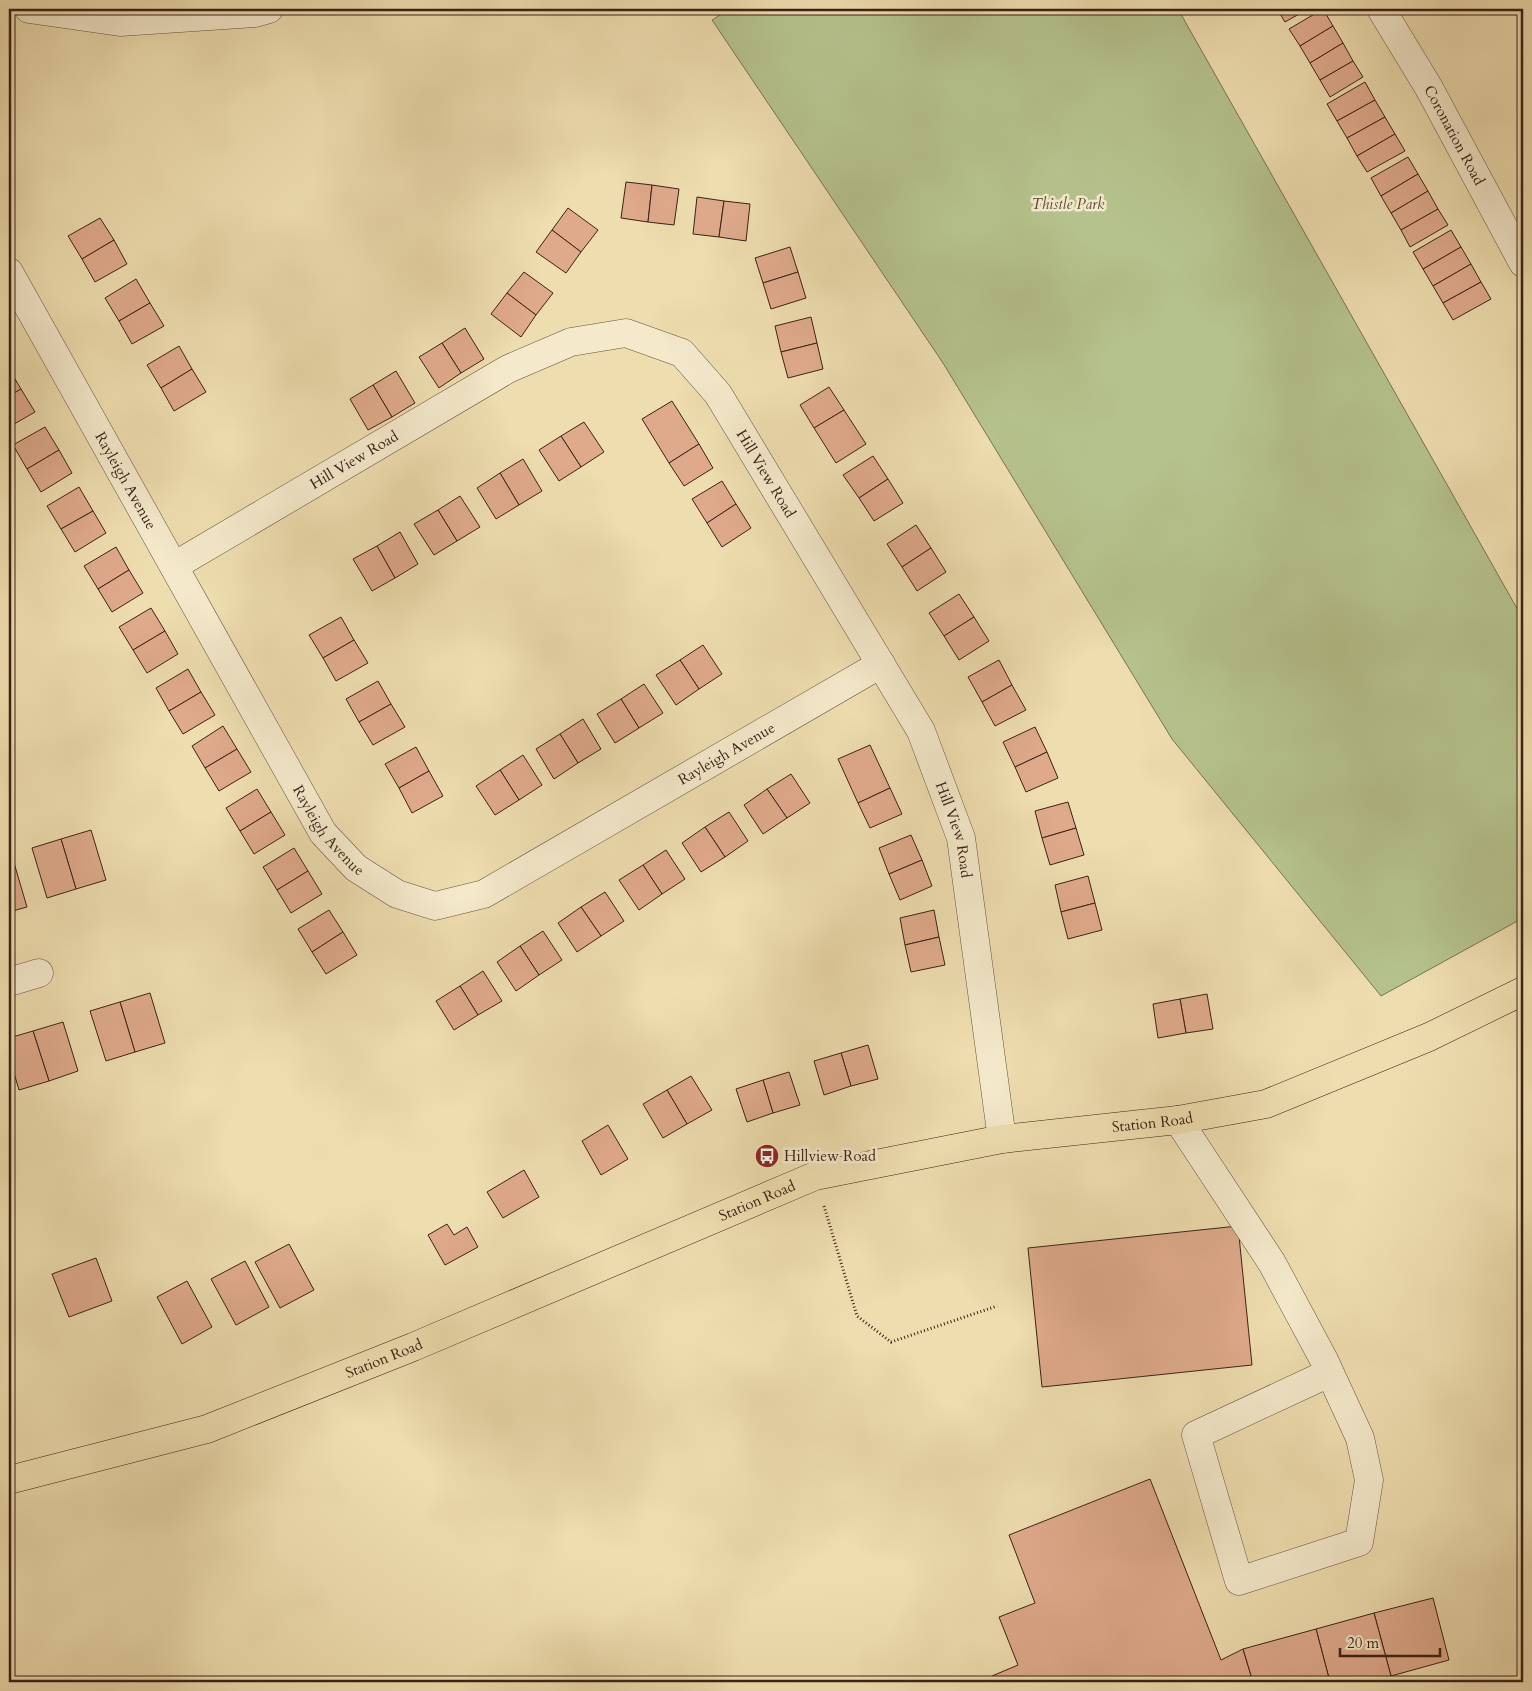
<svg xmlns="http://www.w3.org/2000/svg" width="1532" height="1691" viewBox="0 0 1532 1691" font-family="Cardo,serif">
<rect width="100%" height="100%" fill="#eeddaf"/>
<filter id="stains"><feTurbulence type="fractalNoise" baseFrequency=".004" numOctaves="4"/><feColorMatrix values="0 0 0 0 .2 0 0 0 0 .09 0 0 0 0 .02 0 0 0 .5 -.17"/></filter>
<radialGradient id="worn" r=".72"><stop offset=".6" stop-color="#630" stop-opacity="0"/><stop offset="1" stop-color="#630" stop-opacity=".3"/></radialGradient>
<!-- green -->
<path fill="#b5c28d" stroke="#787252" d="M730 9H1178L1523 619V918L1381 996 1172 739 943 363 712 20Z"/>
<!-- building -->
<g fill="#dfaa8c" stroke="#3c2116">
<path d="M1277 9H1308L1285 22Z"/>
<path d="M1323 9 1333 26 1300 46 1289 29Z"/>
<path d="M1333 26 1343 43 1310 63 1300 46Z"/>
<path d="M1343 43 1353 61 1320 80 1310 63Z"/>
<path d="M1353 61 1363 77 1330 97 1320 80Z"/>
<path d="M1365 82 1375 100 1337 121 1327 104Z"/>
<path d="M1375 100 1385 117 1347 138 1337 121Z"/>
<path d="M1385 117 1395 134 1357 156 1347 138Z"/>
<path d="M1395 134 1405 151 1367 172 1357 156Z"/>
<path d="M1408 157 1418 174 1381 196 1371 178Z"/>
<path d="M1418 174 1428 191 1391 213 1381 196Z"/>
<path d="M626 182 652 185 648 222 621 218Z"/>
<path d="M652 185 679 189 674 225 648 222Z"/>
<path d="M1428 191 1438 209 1401 230 1391 213Z"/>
<path d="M697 197 724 201 719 237 693 234Z"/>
<path d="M724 201 750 204 746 241 719 237Z"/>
<path d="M568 208 598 230 581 252 552 230Z"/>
<path d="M1438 209 1448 225 1410 247 1401 230Z"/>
<path d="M100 218 114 240 82 259 68 236Z"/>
<path d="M552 230 581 252 566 273 536 252Z"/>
<path d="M1451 230 1461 247 1423 269 1413 252Z"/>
<path d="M114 240 127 264 95 282 82 259Z"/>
<path d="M790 247 798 272 763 283 755 258Z"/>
<path d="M1461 247 1471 264 1433 286 1423 269Z"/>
<path d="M1471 264 1481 282 1443 303 1433 286Z"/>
<path d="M524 272 553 293 536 315 507 293Z"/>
<path d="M798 272 806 298 771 309 763 283Z"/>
<path d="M136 279 150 303 119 321 105 298Z"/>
<path d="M1481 282 1491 299 1453 320 1443 303Z"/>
<path d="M507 293 536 315 521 337 491 314Z"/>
<path d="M150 303 164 326 132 344 119 321Z"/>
<path d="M811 317 817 343 781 352 775 326Z"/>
<path d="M465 328 484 359 461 373 442 343Z"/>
<path d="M442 343 461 373 439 388 419 357Z"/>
<path d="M817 343 823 369 788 378 781 352Z"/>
<path d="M179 346 192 369 161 388 147 365Z"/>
<path d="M9 369 21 389 9 396Z"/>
<path d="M192 369 206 392 174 411 161 388Z"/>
<path d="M396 371 415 403 392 417 373 385Z"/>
<path d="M373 385 392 417 368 430 350 399Z"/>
<path d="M829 387 844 410 814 428 800 405Z"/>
<path d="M21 389 35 412 9 427V396Z"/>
<path d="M672 401 699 444 669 463 642 419Z"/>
<path d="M844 410 866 444 836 463 814 428Z"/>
<path d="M584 422 604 452 581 467 561 436Z"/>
<path d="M45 427 59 450 27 469 13 445Z"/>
<path d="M561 436 581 467 559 481 539 450Z"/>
<path d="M699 444 713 468 684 486 669 463Z"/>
<path d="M59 450 72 473 41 492 27 469Z"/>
<path d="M873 456 888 479 859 498 843 475Z"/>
<path d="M523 459 542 491 519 505 500 473Z"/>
<path d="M500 473 519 505 496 519 477 488Z"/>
<path d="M888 479 903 503 874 521 859 498Z"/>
<path d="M722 481 736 504 707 523 692 499Z"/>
<path d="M79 487 93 511 61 529 47 506Z"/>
<path d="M460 496 480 527 457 541 438 510Z"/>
<path d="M736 504 751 528 722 547 707 523Z"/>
<path d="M438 510 457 541 434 555 414 524Z"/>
<path d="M93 511 106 533 75 552 61 529Z"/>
<path d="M916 525 931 548 902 567 887 544Z"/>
<path d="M400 532 418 564 395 578 377 546Z"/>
<path d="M377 546 395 578 372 591 353 559Z"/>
<path d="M116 547 129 570 98 589 84 566Z"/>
<path d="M931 548 946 572 917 591 902 567Z"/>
<path d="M129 570 143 593 112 612 98 589Z"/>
<path d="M959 594 974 617 944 636 929 613Z"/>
<path d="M151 608 165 631 133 650 119 627Z"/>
<path d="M341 617 354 640 323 658 309 635Z"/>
<path d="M974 617 989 641 959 660 944 636Z"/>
<path d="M165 631 178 654 147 673 133 650Z"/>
<path d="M354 640 368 663 336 681 323 658Z"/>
<path d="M703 645 722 674 699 689 680 660Z"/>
<path d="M680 660 699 689 676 705 656 675Z"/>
<path d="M999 660 1012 685 982 702 968 677Z"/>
<path d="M188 669 201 692 169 711 156 688Z"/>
<path d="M378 681 391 704 359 722 346 699Z"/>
<path d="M644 684 663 713 639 728 621 699Z"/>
<path d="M1012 685 1026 710 995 726 982 702Z"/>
<path d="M201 692 215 715 183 734 169 711Z"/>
<path d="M621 699 639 728 615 743 597 714Z"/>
<path d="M391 704 405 727 373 745 359 722Z"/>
<path d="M583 719 601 749 578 763 560 734Z"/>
<path d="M223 726 237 749 205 768 192 746Z"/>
<path d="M1035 727 1047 752 1015 767 1003 742Z"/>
<path d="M560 734 578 763 554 779 536 749Z"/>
<path d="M870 745 890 788 858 803 838 759Z"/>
<path d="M416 747 429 771 399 788 385 764Z"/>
<path d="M237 749 251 772 219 791 205 768Z"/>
<path d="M1047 752 1058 778 1026 792 1015 767Z"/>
<path d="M523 755 542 785 519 800 500 770Z"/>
<path d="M500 770 519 800 495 815 476 786Z"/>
<path d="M429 771 443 796 412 813 399 788Z"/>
<path d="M791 774 810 803 787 818 767 789Z"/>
<path d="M890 788 902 814 870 828 858 803Z"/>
<path d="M257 789 271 812 240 831 226 808Z"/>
<path d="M767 789 787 818 763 834 744 805Z"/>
<path d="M1068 802 1076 828 1042 838 1035 811Z"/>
<path d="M271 812 285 835 254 854 240 831Z"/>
<path d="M729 812 748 841 725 857 705 827Z"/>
<path d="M705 827 725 857 701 872 682 843Z"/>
<path d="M1076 828 1084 855 1050 865 1042 838Z"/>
<path d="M91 830 106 880 76 889 61 839Z"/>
<path d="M911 835 922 860 889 874 879 848Z"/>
<path d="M61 839 76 889 47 898 32 848Z"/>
<path d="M294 848 308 871 277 890 263 867Z"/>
<path d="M666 850 685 879 662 894 643 865Z"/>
<path d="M12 856 27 907 9 912V857Z"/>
<path d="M922 860 932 886 900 900 889 874Z"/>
<path d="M643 865 662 894 639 910 619 880Z"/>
<path d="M308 871 322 894 291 913 277 890Z"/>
<path d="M1088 876 1095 903 1061 912 1055 885Z"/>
<path d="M605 892 624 921 601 936 581 907Z"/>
<path d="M1095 903 1102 930 1068 939 1061 912Z"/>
<path d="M581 907 601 936 577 952 558 923Z"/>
<path d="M329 910 343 932 312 952 298 929Z"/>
<path d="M934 910 939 937 905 945 900 918Z"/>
<path d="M543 931 562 960 539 975 520 946Z"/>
<path d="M343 932 357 955 326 974 312 952Z"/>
<path d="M939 937 945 965 911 972 905 945Z"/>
<path d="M520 946 539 975 516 991 497 962Z"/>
<path d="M483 971 502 1001 478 1015 460 986Z"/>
<path d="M460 986 478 1015 454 1030 436 1001Z"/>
<path d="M150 993 165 1043 135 1052 120 1002Z"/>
<path d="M1207 994 1213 1029 1186 1033 1180 999Z"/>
<path d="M1180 999 1186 1033 1158 1038 1153 1004Z"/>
<path d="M120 1002 135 1052 106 1061 90 1011Z"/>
<path d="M63 1022 78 1071 49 1081 33 1031Z"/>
<path d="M33 1031 49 1081 19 1090 9 1056V1038Z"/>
<path d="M868 1045 878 1079 851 1086 841 1053Z"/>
<path d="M841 1053 851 1086 824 1095 814 1061Z"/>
<path d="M789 1072 800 1105 773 1113 763 1080Z"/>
<path d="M691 1076 712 1110 687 1124 667 1090Z"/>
<path d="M763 1080 773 1113 747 1122 736 1089Z"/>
<path d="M667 1090 687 1124 663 1138 643 1104Z"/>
<path d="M608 1125 628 1159 601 1175 582 1141Z"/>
<path d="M524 1170 539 1197 503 1218 487 1192Z"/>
<path d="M447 1224 454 1235 467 1227 478 1247 445 1265 428 1235Z"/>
<path d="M1238 1226 1252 1365 1042 1387 1028 1248Z"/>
<path d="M289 1244 314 1290 280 1308 255 1262Z"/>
<path d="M96 1258 112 1301 69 1317 52 1274Z"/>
<path d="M245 1261 269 1307 236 1325 211 1279Z"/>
<path d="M187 1281 212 1327 182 1344 157 1297Z"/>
<path d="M1150 1479 1221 1660 1243 1649 1253 1682H994L992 1676 1018 1665 999 1617 1035 1603 1009 1535Z"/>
<path d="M1433 1598 1449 1660 1391 1676 1374 1613Z"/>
<path d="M1374 1613 1391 1676 1367 1682H1330L1316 1629Z"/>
<path d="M1316 1629 1330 1682H1253L1243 1649Z"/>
</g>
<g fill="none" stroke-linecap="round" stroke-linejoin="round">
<!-- minor casing -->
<g stroke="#68503c" stroke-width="29">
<g id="minor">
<path d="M29 9 120 22 255 13 269 9"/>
<path id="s1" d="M1381 9 1429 88 1523 263"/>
<path id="s2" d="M9 272 323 833 356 868 397 894 435 906 484 894 881 664"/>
<path id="s3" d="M174 566 508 369 571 342 626 333 682 353 718 394 921 731 961 838 1002 1139"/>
<path d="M9 982 39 973"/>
<path d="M1178 1120 1272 1263 1324 1360 1360 1438 1369 1480 1359 1542 1239 1581 1196 1435 1329 1373"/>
</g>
</g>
<!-- major casing -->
<g stroke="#3c2116" stroke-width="29">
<g id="major">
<path id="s4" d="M9 1480 207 1429 413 1347 815 1176 1002 1139 1178 1120 1266 1104 1429 1037 1523 991"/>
</g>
</g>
<!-- path -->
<path stroke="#3c2116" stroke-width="3" stroke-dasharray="1 2.5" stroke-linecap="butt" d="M824 1206 857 1316 891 1342 997 1306"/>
<!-- minor -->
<use href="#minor" stroke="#f4e9cb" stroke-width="28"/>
<!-- major -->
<use href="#major" stroke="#eeddaf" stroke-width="28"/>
</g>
<!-- icons -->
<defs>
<g id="bus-disc" transform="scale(1.25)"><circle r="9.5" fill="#8f2418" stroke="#f4e9cb"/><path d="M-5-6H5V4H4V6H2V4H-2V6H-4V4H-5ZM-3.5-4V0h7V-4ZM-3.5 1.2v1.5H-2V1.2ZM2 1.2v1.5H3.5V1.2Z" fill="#fff"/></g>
</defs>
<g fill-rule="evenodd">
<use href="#bus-disc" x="767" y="1156"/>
</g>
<g text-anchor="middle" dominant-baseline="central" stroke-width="5" stroke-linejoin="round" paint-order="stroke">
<!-- street labels -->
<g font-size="15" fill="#3c2116" stroke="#f4e9cb">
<text stroke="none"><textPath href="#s1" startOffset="146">Coronation Road</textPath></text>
<text stroke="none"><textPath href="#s3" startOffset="209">Hill View Road</textPath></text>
<text stroke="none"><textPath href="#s3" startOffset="719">Hill View Road</textPath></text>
<text stroke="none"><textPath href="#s2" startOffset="239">Rayleigh Avenue</textPath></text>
<text stroke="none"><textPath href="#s2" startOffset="1110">Rayleigh Avenue</textPath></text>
<text stroke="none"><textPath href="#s2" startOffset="644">Rayleigh Avenue</textPath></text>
<text stroke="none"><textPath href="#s3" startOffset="1124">Hill View Road</textPath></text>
<text stroke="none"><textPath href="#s4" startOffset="1205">Station Road</textPath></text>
<text stroke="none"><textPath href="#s4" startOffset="800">Station Road</textPath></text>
<text stroke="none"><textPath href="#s4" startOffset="395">Station Road</textPath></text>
</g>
<!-- park labels -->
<g font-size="15" font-style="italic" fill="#5a4934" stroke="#f4e9cb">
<text x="1068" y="204">Thistle Park</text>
</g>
<!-- poi labels -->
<g font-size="15" fill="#3c2116" stroke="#f4e9cb" text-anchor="start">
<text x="784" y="1156">Hillview Road</text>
</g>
</g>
<!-- margin -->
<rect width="1532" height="1691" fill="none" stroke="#eeddaf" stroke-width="30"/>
<rect x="10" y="10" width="1512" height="1671" fill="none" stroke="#3c2116" stroke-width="2.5"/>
<rect x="15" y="15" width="1502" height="1661" fill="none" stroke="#3c2116"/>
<!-- scale -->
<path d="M1340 1648v8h100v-8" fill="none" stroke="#3c2116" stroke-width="2.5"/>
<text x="1347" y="1648" font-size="15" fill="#3c2116" stroke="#f4e9cb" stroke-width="4" paint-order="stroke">20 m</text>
<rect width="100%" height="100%" filter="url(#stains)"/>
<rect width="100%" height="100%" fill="url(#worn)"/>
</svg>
